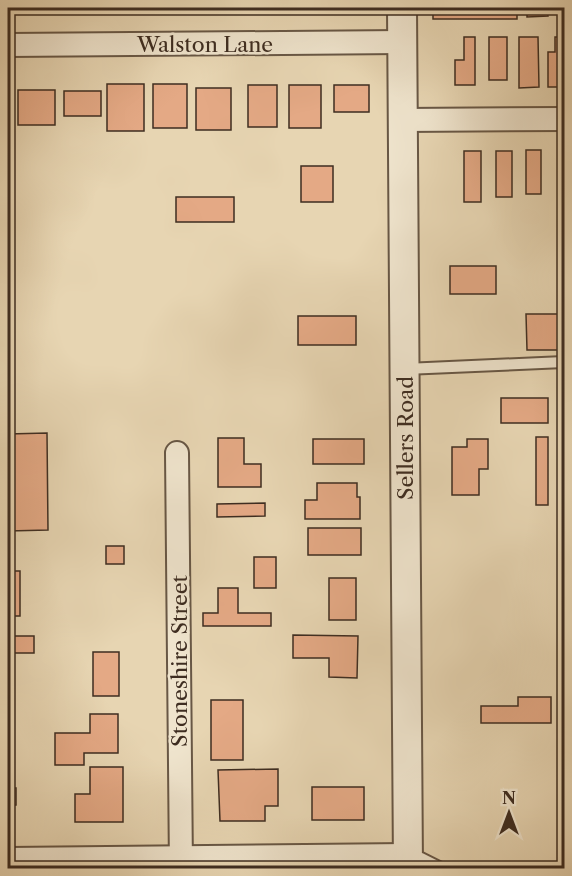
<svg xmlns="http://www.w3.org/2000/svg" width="572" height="876" viewBox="0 0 572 876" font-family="'Libre Caslon Text',serif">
<rect width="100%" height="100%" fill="#e7d5b2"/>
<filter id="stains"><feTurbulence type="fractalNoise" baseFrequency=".00333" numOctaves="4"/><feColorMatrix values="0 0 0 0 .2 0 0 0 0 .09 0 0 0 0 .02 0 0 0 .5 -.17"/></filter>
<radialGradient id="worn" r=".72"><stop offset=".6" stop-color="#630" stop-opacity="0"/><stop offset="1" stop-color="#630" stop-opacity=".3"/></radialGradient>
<!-- building -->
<g fill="#e4a985" stroke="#3e2d21" stroke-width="1.5">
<rect x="433" y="8" width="84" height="11"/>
<path d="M527 8H547L548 16 527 17Z"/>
<path d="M464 37H475V85H455V60H464Z"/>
<rect x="489" y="37" width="18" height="43"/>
<path d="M519 37H538L539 87 519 88Z"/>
<path d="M555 37H564V87H548V52H555Z"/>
<rect x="107" y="84" width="37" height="47"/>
<rect x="153" y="84" width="34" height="44"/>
<rect x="248" y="85" width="29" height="42"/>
<rect x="289" y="85" width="32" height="43"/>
<rect x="334" y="85" width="35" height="27"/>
<rect x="8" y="87" width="2" height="47"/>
<rect x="196" y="88" width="35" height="42"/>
<rect x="18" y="90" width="37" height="35"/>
<rect x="64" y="91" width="37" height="25"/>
<rect x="559" y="149" width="5" height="52"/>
<rect x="526" y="150" width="15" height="44"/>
<rect x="464" y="151" width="17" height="51"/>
<rect x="496" y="151" width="16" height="46"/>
<rect x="301" y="166" width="32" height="36"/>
<rect x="176" y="197" width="58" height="25"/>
<rect x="450" y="266" width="46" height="28"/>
<path d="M526 314H564V350H527Z"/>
<rect x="298" y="316" width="58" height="29"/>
<rect x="501" y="398" width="47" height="25"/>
<path d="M47 433 48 530 8 531V434Z"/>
<rect x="536" y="437" width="12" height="68"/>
<path d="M218 438H244V464H261V487H218Z"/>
<rect x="313" y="439" width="51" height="25"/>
<path d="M467 439H488V469H479V495H452V447H467Z"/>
<path d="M317 483H357V497H360V519H305V500H317Z"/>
<path d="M265 503V516L217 517V504Z"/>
<rect x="308" y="528" width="53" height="27"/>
<rect x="106" y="546" width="18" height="18"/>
<rect x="254" y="557" width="22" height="31"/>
<rect x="8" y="571" width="12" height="45"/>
<rect x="329" y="578" width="27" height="42"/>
<path d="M218 588H238V613H271V626H203V613H218Z"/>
<path d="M293 635 358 636 357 678 329 677V658H293Z"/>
<rect x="13" y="636" width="21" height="17"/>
<rect x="93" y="652" width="26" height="44"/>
<rect x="8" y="655" width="2" height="34"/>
<path d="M518 697H551V723H481V706H518Z"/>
<rect x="211" y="700" width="32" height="60"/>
<path d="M90 714H118V753H84V765H55V733H90Z"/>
<rect x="8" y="724" width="2" height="34"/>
<path d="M90 767H123V822H75V794H90Z"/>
<path d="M278 769V806H265V821H220L218 770Z"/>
<rect x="312" y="787" width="52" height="33"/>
<rect x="8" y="788" width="8" height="17"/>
</g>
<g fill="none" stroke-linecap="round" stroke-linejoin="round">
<!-- service casing -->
<g stroke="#685745" stroke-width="14">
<g id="service">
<path d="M405 369 564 362"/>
<path d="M411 856 421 858 441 868"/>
</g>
</g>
<!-- minor casing -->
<g stroke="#685745" stroke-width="26">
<g id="minor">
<path d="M8 45 402 42"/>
<path d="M403 120 564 119"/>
<path d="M177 453 181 868"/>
<path d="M8 859 407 855"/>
</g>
</g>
<!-- tertiary casing -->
<g stroke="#685745" stroke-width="32">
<path id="tertiary" d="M402 8 408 868"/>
</g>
<!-- service -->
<use href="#service" stroke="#efe4cd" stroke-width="10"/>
<!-- minor -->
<use href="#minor" stroke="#efe4cd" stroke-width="22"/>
<!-- tertiary -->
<use href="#tertiary" stroke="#efe4cd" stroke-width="28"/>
</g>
<g text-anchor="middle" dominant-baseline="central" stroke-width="5" stroke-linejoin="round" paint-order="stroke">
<!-- street labels -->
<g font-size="21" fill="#3e2d21" stroke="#efe4cd">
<text x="205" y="44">Walston Lane</text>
<text transform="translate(405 438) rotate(-90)">Sellers Road</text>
<text transform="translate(179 661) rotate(-90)">Stoneshire Street</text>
</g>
</g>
<!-- margin -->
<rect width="572" height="876" fill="none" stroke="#e7d5b2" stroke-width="30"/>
<rect x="9" y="9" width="554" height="858" fill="none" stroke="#3e2d21" stroke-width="3"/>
<rect x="15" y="15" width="542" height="846" fill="none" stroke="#3e2d21" stroke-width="1.5"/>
<!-- north arrow -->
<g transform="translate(509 813)" stroke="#efe4cd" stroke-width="4.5" paint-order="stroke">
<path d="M0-4.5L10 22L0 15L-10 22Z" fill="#3e2d21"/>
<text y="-9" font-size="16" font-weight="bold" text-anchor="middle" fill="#3e2d21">N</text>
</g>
<rect width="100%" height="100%" filter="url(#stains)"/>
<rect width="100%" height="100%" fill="url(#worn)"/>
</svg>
